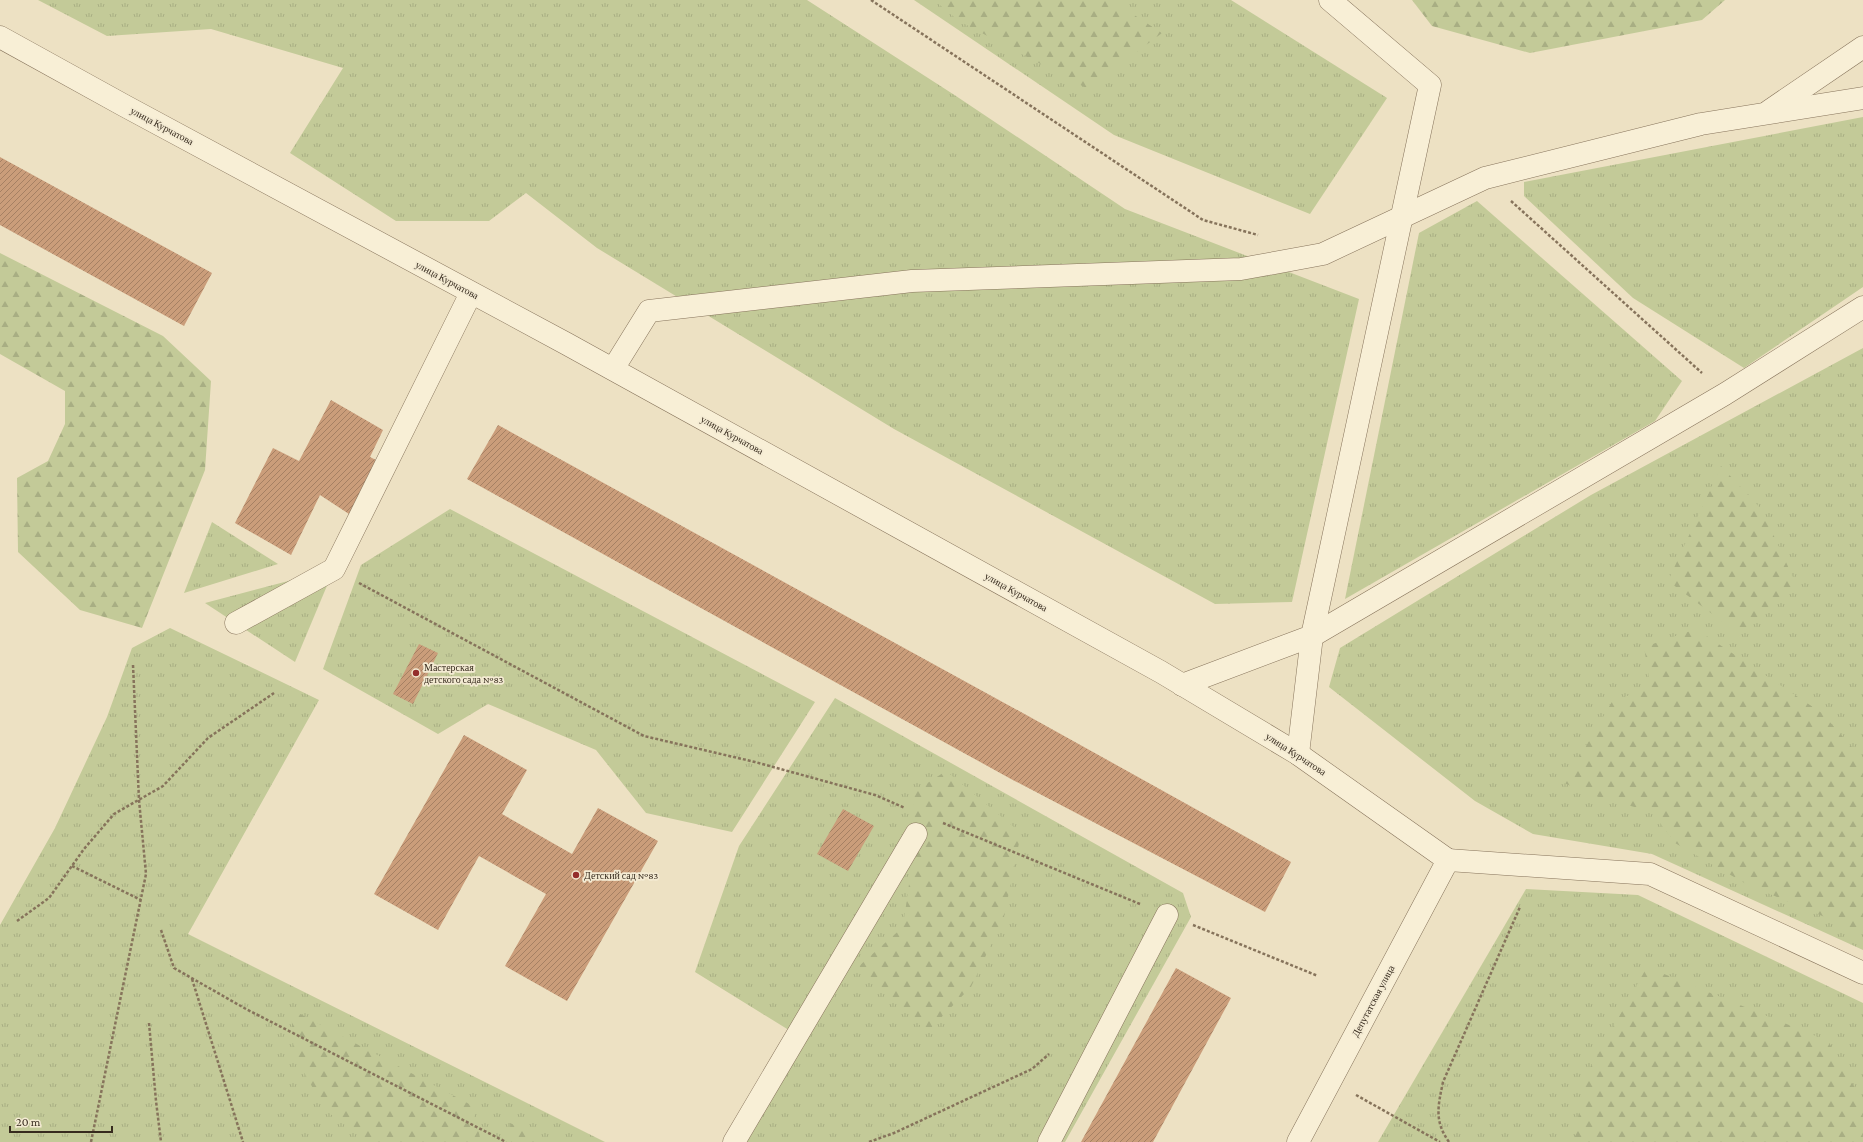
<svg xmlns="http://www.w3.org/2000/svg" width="1863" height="1142" viewBox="0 0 1863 1142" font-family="'Crimson Pro',serif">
<defs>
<pattern id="grass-tufts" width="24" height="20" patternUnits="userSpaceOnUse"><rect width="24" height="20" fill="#c3ca98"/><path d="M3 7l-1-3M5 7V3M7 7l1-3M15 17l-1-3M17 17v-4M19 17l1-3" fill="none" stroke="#a8ae83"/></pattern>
<pattern id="forest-firs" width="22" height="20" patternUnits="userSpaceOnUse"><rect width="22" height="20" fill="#c3ca98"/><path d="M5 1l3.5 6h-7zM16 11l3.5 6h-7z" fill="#a8ae83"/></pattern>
<pattern id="building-hatch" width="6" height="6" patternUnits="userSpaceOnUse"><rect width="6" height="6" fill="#ca9d7a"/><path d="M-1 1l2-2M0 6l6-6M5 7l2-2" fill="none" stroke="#a58063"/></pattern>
</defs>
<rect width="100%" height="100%" fill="#ede1c3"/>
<!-- grass -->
<g fill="url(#grass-tufts)">
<path d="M38 0H807L956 96 1125 209 1359 299 1292 602 1215 604 894 429 597 248 526 193 489 221H396L290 153 343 68 211 29 107 36Z"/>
<path d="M914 0H1231L1387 98 1310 214 1114 135Z"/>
<path d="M1863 117V287L1744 368 1633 298 1524 196V182Z"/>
<path d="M1477 201 1682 381 1655 421 1345 599 1419 233Z"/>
<path d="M1863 348V950L1652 854 1533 834 1475 801 1329 687 1340 648 1591 495Z"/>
<path d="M450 509 815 702 732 832 646 813 596 750 488 704 438 734 323 669 361 565Z"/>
<path d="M212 522 278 564 184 593Z"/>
<path d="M334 569 295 662 205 603Z"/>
<path d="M170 628 319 700 188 934 605 1142H0V925L55 828 107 717 132 648Z"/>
<path d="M835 698 1183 893 1191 917 1065 1142H730L792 1032 695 972 739 846Z"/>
<path d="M1526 889 1638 895 1863 1003V1142H1378Z"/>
</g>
<!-- forest -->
<g fill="url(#forest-firs)">
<path d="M934 0H1111L1162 33 1088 89 959 21Z"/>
<path d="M1412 0H1725L1702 20 1530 53 1432 26Z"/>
<path d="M0 253 163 336 211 381 205 470 142 628 80 610 18 552 17 478 48 461 65 424V391L0 354Z"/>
<path d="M1721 466 1762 510 1796 584 1739 634 1668 581Z"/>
<path d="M1696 629 1822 713 1863 760V933L1748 885 1675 843 1652 812 1592 795 1564 783 1613 700 1651 689 1644 647Z"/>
<path d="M946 771 1021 833 1004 917 971 987 927 1032 859 966 903 927 916 834 912 793Z"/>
<path d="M1647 967 1828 1041 1863 1102V1142H1574L1585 1077Z"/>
<path d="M291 1009 473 1106 481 1142H365L364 1139 325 1110 294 1054Z"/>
<path d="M510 1123 551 1142H511Z"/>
</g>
<!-- building -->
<g fill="url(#building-hatch)">
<path d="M0 157 212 273 184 326 0 225Z"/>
<path d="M331 400 383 430 370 457 378 461 349 514 320 495 291 555 235 523 273 448 299 461Z"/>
<path d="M498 425 1039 722 1291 862 1265 912 1011 779 467 479Z"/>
<path d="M419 644 438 653 413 704 393 694Z"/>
<path d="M464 735 527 770 502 814 572 854 598 808 658 841 567 1001 505 966 546 894 479 856 438 930 374 894Z"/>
<path d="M843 809 874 826 848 871 817 854Z"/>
<path d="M1176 968 1231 998 1153 1142H1081Z"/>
</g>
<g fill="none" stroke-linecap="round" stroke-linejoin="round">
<!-- minor casing -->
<g stroke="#86735b" stroke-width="23">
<g id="minor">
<path d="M0 37 125 106 567 344 1161 672 1298 754 1448 860"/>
<path d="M1769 111 1863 47"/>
<path d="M613 369 649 311 912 281 1241 269 1323 254 1485 178 1701 124 1863 98"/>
<path d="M236 623 334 569 471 293"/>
<path d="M1182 685 1312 636 1725 394 1863 307"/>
<path d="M1298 754 1312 636 1430 85 1330 0"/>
<path d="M1448 860 1650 874 1863 973"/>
<path d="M734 1142 916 834"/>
<path d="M1049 1142 1167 915"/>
<path d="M1298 1142 1448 860"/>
</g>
</g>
<!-- path -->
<g stroke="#86735b" stroke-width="2.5" stroke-dasharray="3 2" stroke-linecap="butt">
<path d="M871 0 1203 220 1258 235"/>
<path d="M1511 201 1702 373"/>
<path d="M359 583 644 736 755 762 875 795 905 808"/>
<path d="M943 823 1140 904"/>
<path d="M72 866 141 900"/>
<path d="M17 921 49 898 84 849 114 814 163 786 208 738 274 693"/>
<path d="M1193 925 1318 976"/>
<path d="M161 930 174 968 246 1009 506 1142"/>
<path d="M192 979 243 1142"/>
<path d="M149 1023 156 1101 161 1142"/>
<path d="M1356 1095 1440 1142"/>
<path d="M91 1142 146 874 139 800 133 665"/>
<path d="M869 1142 894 1133 1032 1069 1049 1054"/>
<path d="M1449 1142C1434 1121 1438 1106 1443 1082L1520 907"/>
</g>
<!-- minor -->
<use href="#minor" stroke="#f8efd6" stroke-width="22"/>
</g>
<!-- markers -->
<g fill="#942e2c" stroke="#f4ebd3" stroke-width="1.5">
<circle cx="416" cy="673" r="4"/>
<circle cx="576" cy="875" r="4"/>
</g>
<g text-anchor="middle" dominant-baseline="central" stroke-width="3.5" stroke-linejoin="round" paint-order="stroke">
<!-- street labels -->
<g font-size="10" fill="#372b1e" stroke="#f4ebd3">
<text transform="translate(162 126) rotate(28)">улица Курчатова</text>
<text transform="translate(447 280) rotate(28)">улица Курчатова</text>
<text transform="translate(732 435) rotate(29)">улица Курчатова</text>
<text transform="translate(1016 592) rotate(29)">улица Курчатова</text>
<text transform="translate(1296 754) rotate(33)">улица Курчатова</text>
<text transform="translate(1373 1001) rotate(-62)">Депутатская улица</text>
</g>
<!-- poi labels -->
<g font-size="10" fill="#372b1e" stroke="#f4ebd3" text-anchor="start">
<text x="424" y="667">Мастерская<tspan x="424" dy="12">детского сада №83</tspan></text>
<text x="584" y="875">Детский сад №83</text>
</g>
</g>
<!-- scale -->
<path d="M10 1126v6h102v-6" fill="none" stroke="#372b1e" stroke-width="2"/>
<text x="16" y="1126" font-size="12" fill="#372b1e" stroke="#f4ebd3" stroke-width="3" paint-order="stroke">20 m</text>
</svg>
